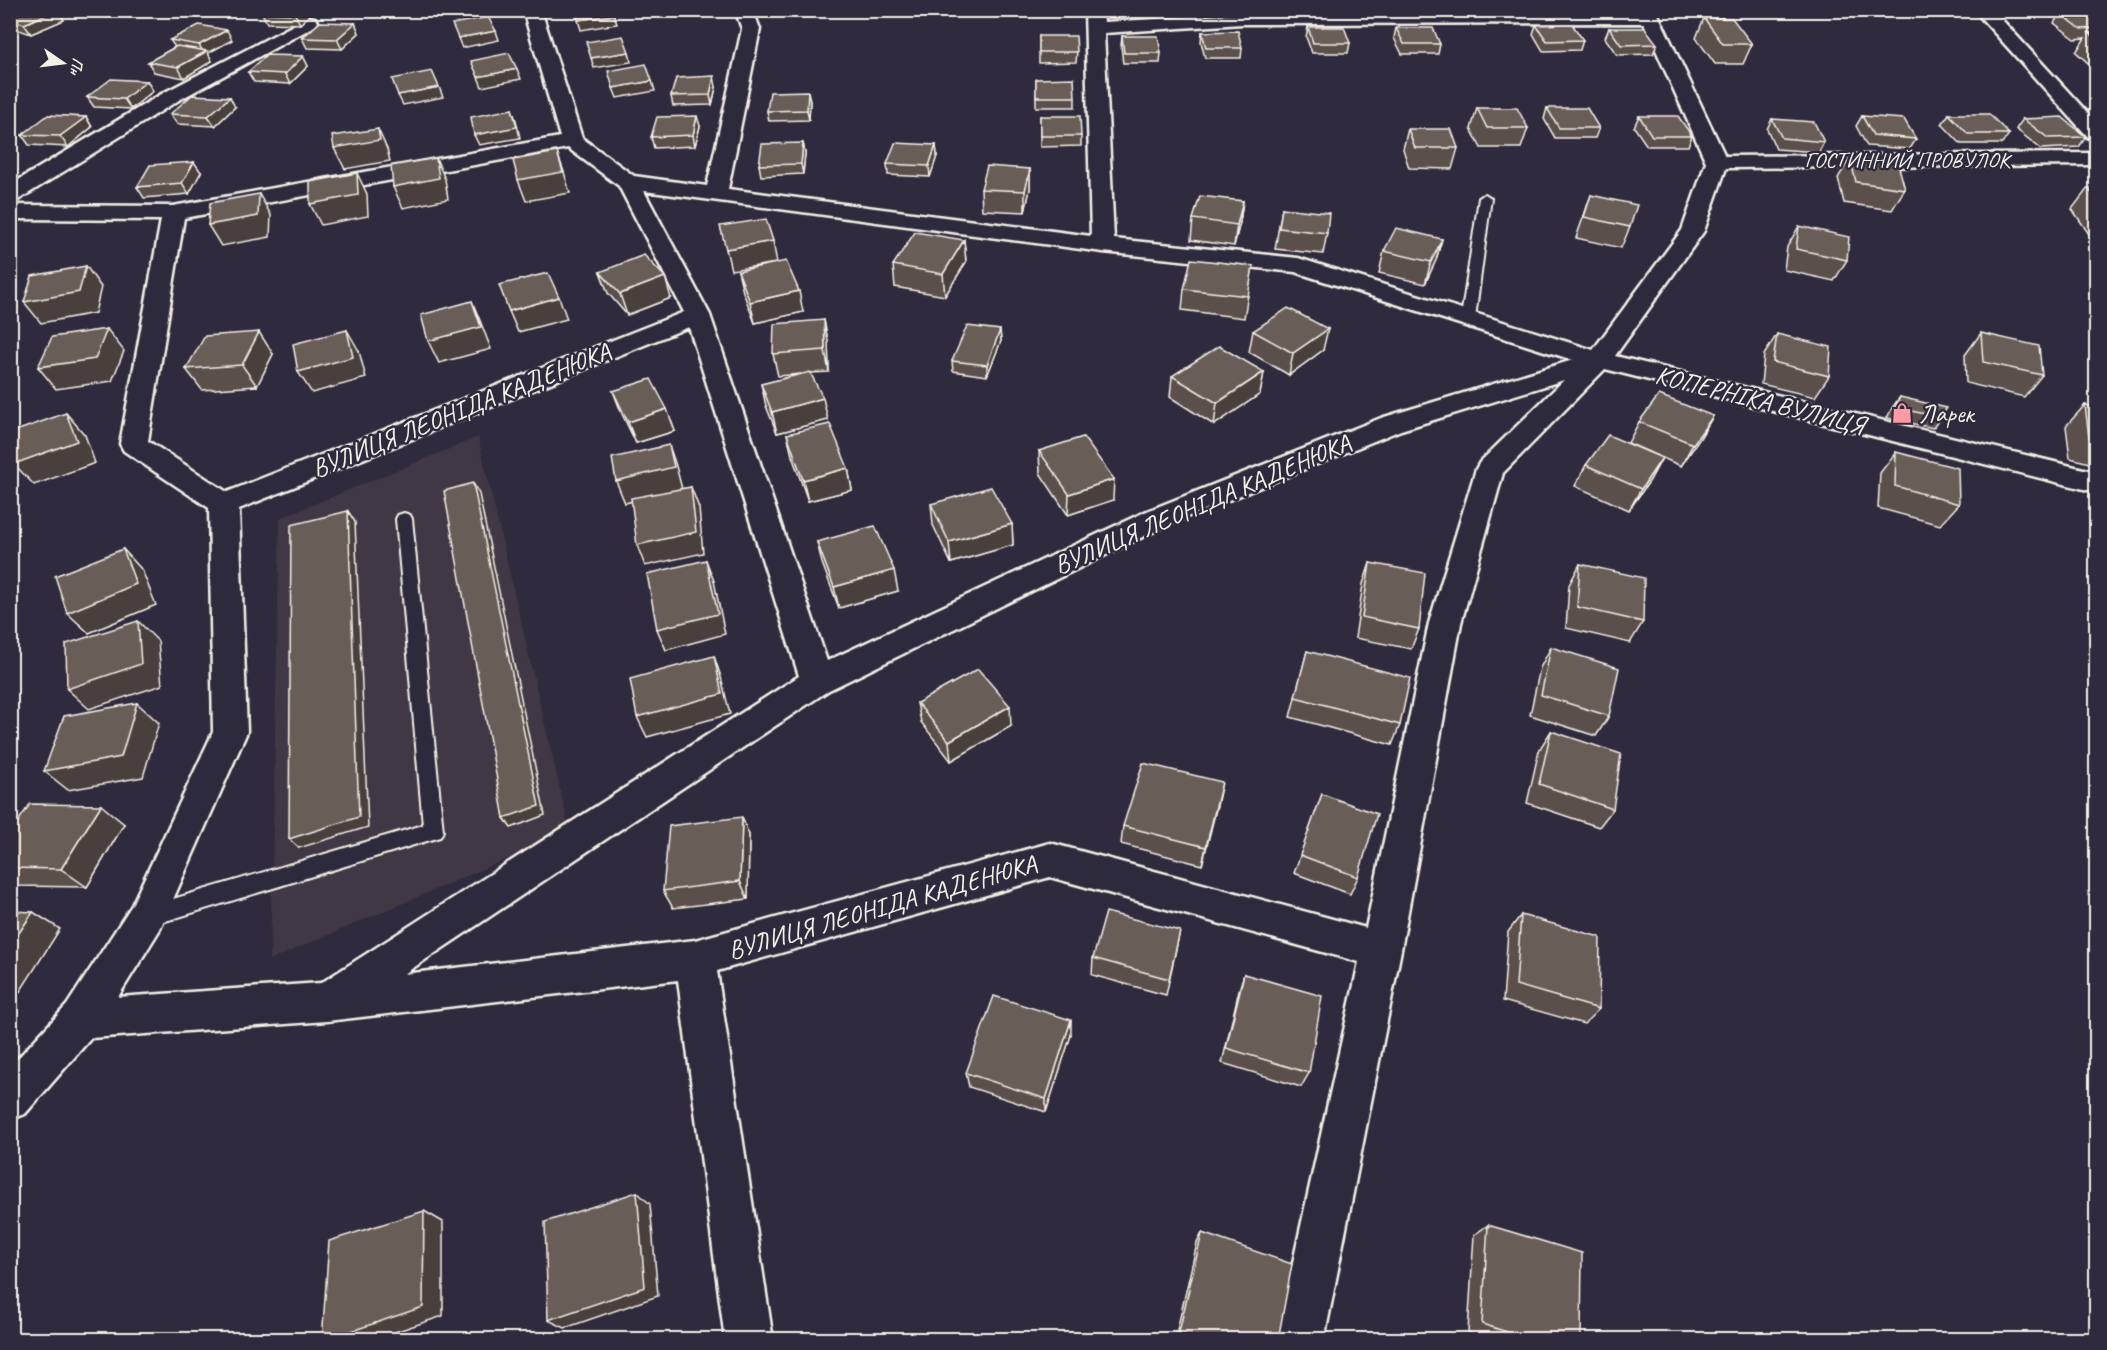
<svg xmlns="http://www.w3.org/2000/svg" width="2107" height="1350" viewBox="0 0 2107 1350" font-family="Caveat,sans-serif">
<rect width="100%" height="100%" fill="#2f2a3d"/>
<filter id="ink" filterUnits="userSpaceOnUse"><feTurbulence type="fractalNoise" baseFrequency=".0167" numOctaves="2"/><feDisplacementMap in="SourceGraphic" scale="12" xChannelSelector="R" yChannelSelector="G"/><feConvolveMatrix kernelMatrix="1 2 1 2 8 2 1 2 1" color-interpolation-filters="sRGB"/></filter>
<g filter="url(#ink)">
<!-- built -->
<path fill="#403945" d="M478 437 570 832 270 960 280 518Z"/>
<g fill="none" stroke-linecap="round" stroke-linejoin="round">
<!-- lane casing -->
<g stroke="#f4f1e8" stroke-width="4">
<g id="lane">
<path d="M1485 194 1491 198 1475 318 1468 322 1461 318 1479 198Z"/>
<path d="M404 513 410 515 412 519 443 831 440 837 146 927 139 924 136 917 139 910 146 907 423 825 396 519 398 515Z"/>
</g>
</g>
<!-- street casing -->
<g stroke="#f4f1e8" stroke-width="5">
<g id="street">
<path d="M523 10H541L582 138 634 176 707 186 742 29 735 10H753L760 29 728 189 1091 236 1085 10H1103L1104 22 1242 14 1639 13 1638 10H1656L1725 156 2096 153V165L1726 168 1704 231 1615 356 2096 472V492L1605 369 1503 473 1461 623 1401 950 1324 1340H1276L1359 962 1050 877 717 971 773 1340H725L678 980 327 1021 91 1038 25 1114 10 1120V1067L67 1005 132 905 213 732 209 508 124 451 120 444 161 220 10 219V205L173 206 560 137ZM1644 23 1706 162 1682 230 1593 350 1298 258 1114 239 1104 33 1242 24ZM568 148 619 186 684 312 227 492 148 441 184 218ZM644 191 1103 252 1295 272 1573 360 1381 418 1147 511 827 661 710 315ZM689 327 799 676 321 983 118 997 160 929 247 732 239 509ZM1564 380 1480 462 1476 469 1429 623 1366 928 1050 843 695 940 404 974 829 690 1167 525 1401 430Z"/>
<path d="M1974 10H1993L2096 122V140L2089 138Z"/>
<path d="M309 17 315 18 318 22 315 26 179 100 18 200 10 202V185L165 92Z"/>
</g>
</g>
<!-- lane -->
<use href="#lane" fill="#2f2a3d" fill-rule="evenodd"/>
<!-- street -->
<use href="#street" fill="#2f2a3d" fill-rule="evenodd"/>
</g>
<!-- wall -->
<g fill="#5a504c" stroke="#f4f1e8" stroke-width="1.5">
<path d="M17 10H58L64 20 31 34 10 27V13Z"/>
<path d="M264 10H315L300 24 267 23 262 13Z"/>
<path d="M811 10H847L846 12 812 13Z"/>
<path d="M1924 10H1947L1946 12Z"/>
<path d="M2060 13 2097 14V71L2076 52 2085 38 2075 39 2054 23Z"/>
<path d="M1704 18 1752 44 1743 64H1715L1696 38Z"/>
<path d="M355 23 359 33 342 49 307 48 302 38Z"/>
<path d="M1536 25 1583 40 1580 50 1543 51 1533 34Z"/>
<path d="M1308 27 1350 43 1348 53H1312L1306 37Z"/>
<path d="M1396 28 1440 44 1438 54H1402L1394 38Z"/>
<path d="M1609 28 1657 44 1653 54 1617 55 1605 38Z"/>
<path d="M1202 32 1242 48 1241 58H1205L1201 42Z"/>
<path d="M1039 36 1077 52 1076 62 1039 63Z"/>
<path d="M1122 36 1161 53 1160 63H1123L1121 46Z"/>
<path d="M170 40H232L208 53 212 61 184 78 154 72 148 62 175 47Z"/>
<path d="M303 56 308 66 290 84 254 82 248 72Z"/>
<path d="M1036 79 1075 97V107H1036Z"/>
<path d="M147 81 153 91 131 109 94 107 87 97Z"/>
<path d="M716 87 712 105 673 106 671 96Z"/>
<path d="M810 101 809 120 769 121 767 111Z"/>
<path d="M235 107 215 126 177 124 170 114Z"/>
<path d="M1477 108 1528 128 1521 148H1481L1471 129Z"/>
<path d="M1547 108 1599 128 1595 138H1555L1544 119Z"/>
<path d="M1949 114 2009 134 2002 144H1961L1942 124Z"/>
<path d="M1040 116 1081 136V146L1040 147Z"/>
<path d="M1639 116 1692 136 1688 146H1647L1634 127Z"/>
<path d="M1862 116 1916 139 1910 149 1867 146 1856 126Z"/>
<path d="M86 117 92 127 68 147 29 145 22 135Z"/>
<path d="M1772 119 1824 142 1819 152 1776 149 1767 129Z"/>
<path d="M2023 119 2086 137 2079 147 2041 149 2016 129Z"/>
<path d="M700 126 695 146 654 148 651 137Z"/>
<path d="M1408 129 1458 148 1452 169 1409 168 1403 149Z"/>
<path d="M803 143 805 153 803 174 761 176 759 165Z"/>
<path d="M936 145 937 156 930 177 888 175 887 164Z"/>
<path d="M1850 158 1905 189 1892 210 1844 203 1838 178Z"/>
<path d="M1030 169V189L1025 212 982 210 981 189Z"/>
<path d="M201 172 189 194 144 198 137 187Z"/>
<path d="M2088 188 2097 189V238L2091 237 2072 209Z"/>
<path d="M1591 195 1630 227 1621 248 1576 238Z"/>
<path d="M1243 201 1240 222 1234 246 1191 240 1193 219Z"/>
<path d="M1282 208 1327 233 1323 254 1275 249Z"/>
<path d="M1799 226 1847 260 1834 281 1784 270 1787 247Z"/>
<path d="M1442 239 1436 260 1425 284 1379 273 1384 251Z"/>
<path d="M964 240 966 262 945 296 895 287 893 265Z"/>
<path d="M1253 266 1244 318 1182 310 1184 289Z"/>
<path d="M738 271 803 312 755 323 743 292Z"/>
<path d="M600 272 671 298 627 315 608 293Z"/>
<path d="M824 320 828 341 829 372 811 373 828 420 777 433 766 406 761 384 801 374 778 376 773 354Z"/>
<path d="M1000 330 1001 341 987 376 953 371 952 361Z"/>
<path d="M1253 331 1323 350 1289 375 1249 352Z"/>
<path d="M1981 333 2042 375 2024 397 1966 383 1965 355Z"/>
<path d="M1777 334 1829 376 1815 397 1761 384 1764 355Z"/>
<path d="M273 354 257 386 202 390 186 369Z"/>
<path d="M1264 372 1260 394 1214 425 1170 397 1172 376Z"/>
<path d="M613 391 675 431 636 443 621 412Z"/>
<path d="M1900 397 1941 417 1933 428 1887 418 1892 408Z"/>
<path d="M2085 405 2097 407V465L2070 458 2066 426Z"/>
<path d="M1713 416 1700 438 1681 466 1628 443 1639 422Z"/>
<path d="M787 434 848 468 852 490 808 501 792 456Z"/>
<path d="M1039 451 1113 500 1068 515 1040 473Z"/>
<path d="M1896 452 1959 504 1940 525 1878 508 1880 473Z"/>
<path d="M1662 458 1650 480 1629 510 1575 486 1586 465Z"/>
<path d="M931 504 1012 524 1013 545 951 563 933 525Z"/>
<path d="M817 542 898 591 839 608 822 563Z"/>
<path d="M1370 563 1419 629 1411 649 1355 638 1363 584Z"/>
<path d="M1580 564 1643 622 1630 643 1566 628 1569 585Z"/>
<path d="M1551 647 1609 716 1596 736 1530 715 1540 668Z"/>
<path d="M1307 651 1400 725 1392 745 1290 717Z"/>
<path d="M917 703 1011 726 951 761 921 722Z"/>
<path d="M1551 731 1613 809 1599 827 1527 803 1539 750Z"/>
<path d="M1322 794 1358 877 1350 894 1294 873Z"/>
<path d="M1218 801 1202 865 1121 844 1123 826Z"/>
<path d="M124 824 87 887 15 886 10 883V833Z"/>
<path d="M749 835 748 899 673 908 663 891Z"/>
<path d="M1521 915 1599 1009 1584 1024 1503 1001 1508 932Z"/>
<path d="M1180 931 1166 995 1092 975 1093 958Z"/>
<path d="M1244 974 1309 1073 1301 1087 1222 1063 1239 990Z"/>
<path d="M1071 1035 1046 1112 969 1087 966 1073Z"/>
<path d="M1488 1225 1581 1340H1492L1468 1332 1474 1235Z"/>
<path d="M1202 1233 1278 1340 1175 1339 1197 1243Z"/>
</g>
<!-- shaded-wall -->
<g fill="#4a413e" stroke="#f4f1e8" stroke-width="1.5">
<path d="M57 10H58L64 20 31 34 24 24Z"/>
<path d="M300 10H315L300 24 295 14Z"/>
<path d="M614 15 617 24 581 30 578 20Z"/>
<path d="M355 23 359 33 342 49 337 39Z"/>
<path d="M227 30 232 40 208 53 212 61 184 78 178 67 204 53 199 45Z"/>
<path d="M496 31 499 40 462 48 458 38Z"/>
<path d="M629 52 631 62 594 68 591 58Z"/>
<path d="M303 56 308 66 290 84 285 74Z"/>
<path d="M517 69 521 79 482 87 478 77Z"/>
<path d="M714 76 716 87 712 105 710 95Z"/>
<path d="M147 81 153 91 131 109 124 99Z"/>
<path d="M652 81 655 91 617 98 613 88Z"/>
<path d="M439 87 443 97 403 105 398 95Z"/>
<path d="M808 91 810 101 809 120 807 110Z"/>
<path d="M230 97 235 107 215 126 208 116Z"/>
<path d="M512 109 516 120 520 138 479 145 474 135Z"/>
<path d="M697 116 700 126 695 146 693 135Z"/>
<path d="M86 117 92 127 68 147 60 136Z"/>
<path d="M378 129 387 149 390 161 345 169 334 148Z"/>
<path d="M803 143 805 153 803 174 801 164Z"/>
<path d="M936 145 937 156 930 177 929 166Z"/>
<path d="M557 152 564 172 570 193 526 201 518 180Z"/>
<path d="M436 158 445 179 448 199 403 208 393 187Z"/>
<path d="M194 162 201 172 189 194 182 183Z"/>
<path d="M1030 169V189L1025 212V191Z"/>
<path d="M357 173 367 194 368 216 321 225 310 204Z"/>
<path d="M259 194 271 215 270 237 221 246 208 225Z"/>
<path d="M1243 201 1240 222 1234 246 1237 225Z"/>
<path d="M1442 239 1436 260 1425 284 1431 262Z"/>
<path d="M964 240 966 262 945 296 943 274Z"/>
<path d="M773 241 777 263 731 270 726 249Z"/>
<path d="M86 266 101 287 95 313 41 323 24 302Z"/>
<path d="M665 277 671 298 627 315 620 294Z"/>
<path d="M799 291 803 312 755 323 750 302Z"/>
<path d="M559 297 567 319 518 332 509 311Z"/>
<path d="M472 301 481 323 491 349 439 363 428 341Z"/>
<path d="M824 320 828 341 829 372 825 350Z"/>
<path d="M107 329 124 351 112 381 56 389 38 367Z"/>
<path d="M1328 329 1323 350 1289 375 1293 353Z"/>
<path d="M347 330 359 351 366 378 312 393 298 372Z"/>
<path d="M1000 330 1001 341 987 376V365Z"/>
<path d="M259 332 273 354 257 386 242 365Z"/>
<path d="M1264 372 1260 394 1214 425 1217 403Z"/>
<path d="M823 398 828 420 777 433 772 412Z"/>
<path d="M667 409 675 431 636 443 628 422Z"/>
<path d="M66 413 85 435 95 463 34 485 14 464Z"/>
<path d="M1713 416 1700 438 1681 466 1693 444Z"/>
<path d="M669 445 676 466 682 489 625 503 616 481Z"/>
<path d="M1662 458 1650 480 1629 510 1641 489Z"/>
<path d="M848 468 852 490 808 501 803 480Z"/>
<path d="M1114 479 1113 500 1068 515 1069 494Z"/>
<path d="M473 483 479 494 545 815 511 828 504 818Z"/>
<path d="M691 487 699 508 703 553 645 566 637 545Z"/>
<path d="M348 511 355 522 368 827 299 848 289 839Z"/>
<path d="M1012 524 1013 545 951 563 949 542Z"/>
<path d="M123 549 142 570 156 605 89 633 67 613Z"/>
<path d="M706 560 714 581 725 634 666 650 657 629Z"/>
<path d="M894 570 898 591 839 608 834 587Z"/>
<path d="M138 621 158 641 162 685 89 709 67 689Z"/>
<path d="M714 656 721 677 730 714 647 737 637 717Z"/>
<path d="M137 703 159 723 143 777 68 790 44 771Z"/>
<path d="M1010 706 1011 726 951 761 949 741Z"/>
<path d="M1222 782 1218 801 1202 865 1206 847Z"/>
<path d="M101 805 124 824 87 887 61 869Z"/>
<path d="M742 817 749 835 748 899 740 881Z"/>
<path d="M33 912 60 929 14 1001 10 999V946Z"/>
<path d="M1071 1020V1035L1046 1112V1099Z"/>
<path d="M637 1192 650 1204 658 1296 565 1328 548 1320Z"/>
<path d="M424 1211 443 1222V1316L371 1340H325Z"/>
</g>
<!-- building -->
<g fill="#695d58" stroke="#f4f1e8" stroke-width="1.5">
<path d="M17 10H57L24 24 10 20V13Z"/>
<path d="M264 10H300L295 14 262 13Z"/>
<path d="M575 10H613L614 15 578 20Z"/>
<path d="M2094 12 2097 14V28L2081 29 2060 13Z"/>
<path d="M488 17 496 31 458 38 452 24Z"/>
<path d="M1704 18H1732L1752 44H1723Z"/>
<path d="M320 22 355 23 337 39 302 38Z"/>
<path d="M1572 24 1583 40 1547 41 1536 25Z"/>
<path d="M199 25 227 30 199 45 170 40Z"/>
<path d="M1308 27H1344L1350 43H1313Z"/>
<path d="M1396 28H1433L1440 44H1404Z"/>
<path d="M1609 28H1645L1657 44 1621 45Z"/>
<path d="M1238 31 1242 48H1206L1202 32Z"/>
<path d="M2089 33H2097V39Z"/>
<path d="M623 36 629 52 591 58 586 42Z"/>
<path d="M1039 36H1076L1077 52H1039Z"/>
<path d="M1122 36H1158L1161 53H1124Z"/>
<path d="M177 46 207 51 178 67 148 62Z"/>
<path d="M509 53 517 69 478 77 471 61Z"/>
<path d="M267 55 303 56 285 74 248 72Z"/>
<path d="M646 64 652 81 613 88 608 71Z"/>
<path d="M432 71 439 87 398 95 392 79Z"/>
<path d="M714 76 710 95 671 96 676 78Z"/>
<path d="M1074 78 1075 97H1036V79Z"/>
<path d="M111 79 147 81 124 99 87 97Z"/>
<path d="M808 91 807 110 767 111 770 92Z"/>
<path d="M192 95 230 97 208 116 170 114Z"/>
<path d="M1477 108H1517L1528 128H1487Z"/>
<path d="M1547 108H1587L1599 128H1559Z"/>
<path d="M512 109 517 127 474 135 471 117Z"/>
<path d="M1949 114H1989L2009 134H1968Z"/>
<path d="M48 115 86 117 60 136 22 135Z"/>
<path d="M697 116 693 135 651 137 657 117Z"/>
<path d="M1040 116H1080L1081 136H1040Z"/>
<path d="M1639 116H1678L1692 136H1652Z"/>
<path d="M1862 116 1904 119 1916 139 1873 135Z"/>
<path d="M2062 117 2086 137 2048 138 2023 119Z"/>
<path d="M1772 119 1814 122 1824 142 1782 138Z"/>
<path d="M378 129 380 140 334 148 332 136Z"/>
<path d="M1408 129H1451L1458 148H1415Z"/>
<path d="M803 143 801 164 759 165 762 144Z"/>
<path d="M895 143 936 145 929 166 887 164Z"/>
<path d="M557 152 563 172 518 180 513 160Z"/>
<path d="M436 158 439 178 393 187 391 166Z"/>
<path d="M1850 158 1898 164 1905 189 1856 182Z"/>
<path d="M194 162 182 183 137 187 150 165Z"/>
<path d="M987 166 1030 169 1025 191 981 189Z"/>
<path d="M357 173 358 195 310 204V182Z"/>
<path d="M2088 188 2097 189V201Z"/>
<path d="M259 194 258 216 208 225 210 203Z"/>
<path d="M1591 195 1637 205 1630 227 1584 217Z"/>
<path d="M1200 196 1243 201 1237 225 1193 219Z"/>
<path d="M1282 208 1329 213 1327 233 1279 228Z"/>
<path d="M766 219 773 241 726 249 720 226Z"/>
<path d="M1799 226 1849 237 1847 260 1796 249Z"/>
<path d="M1396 228 1442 239 1431 262 1384 251Z"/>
<path d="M915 232 964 240 943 274 893 265Z"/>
<path d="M644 255 665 277 620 294 600 272Z"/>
<path d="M1191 259 1253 266 1248 296 1184 289Z"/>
<path d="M786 261 799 291 750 302 738 271Z"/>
<path d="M86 266 79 292 24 302 32 276Z"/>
<path d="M548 273 559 297 509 311 499 285Z"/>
<path d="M472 301 481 327 428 341 421 315Z"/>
<path d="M1288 308 1328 329 1293 353 1253 331Z"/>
<path d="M824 320 825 350 773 354 774 324Z"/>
<path d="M967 326 1000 330 987 365 952 361Z"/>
<path d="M107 329 95 359 38 367 52 337Z"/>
<path d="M347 330 353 357 298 372 293 344Z"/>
<path d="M259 332 242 365 186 369 205 336Z"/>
<path d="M1981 333 2039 346 2042 375 1983 362Z"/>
<path d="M1777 334 1831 347 1829 376 1773 362Z"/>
<path d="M1219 346 1264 372 1217 403 1172 376Z"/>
<path d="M810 372 823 398 772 412 761 384Z"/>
<path d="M651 379 667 409 628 422 613 391Z"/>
<path d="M1659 395 1713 416 1693 444 1639 422Z"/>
<path d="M1900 397 1947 408 1941 417 1895 408Z"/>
<path d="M2085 405 2097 407V439L2089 437Z"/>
<path d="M66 413 77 441 14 464 10 452V433Z"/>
<path d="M830 424 848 468 803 480 787 434Z"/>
<path d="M1608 435 1662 458 1641 489 1586 465Z"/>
<path d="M1083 437 1114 479 1069 494 1039 451Z"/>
<path d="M669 445 674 467 616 481 612 458Z"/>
<path d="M1896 452 1958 468 1959 504 1895 486Z"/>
<path d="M473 483 539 806 504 818 444 491Z"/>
<path d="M691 487 696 532 637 545 631 498Z"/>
<path d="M991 487 1012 524 949 542 931 504Z"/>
<path d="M348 511 359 817 289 839 291 525Z"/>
<path d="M875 526 894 570 834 587 817 542Z"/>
<path d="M123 549 136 584 67 613 55 576Z"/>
<path d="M706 560 718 614 657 629 647 574Z"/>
<path d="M1370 563 1425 573 1419 629 1362 617Z"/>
<path d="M1580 564 1644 578 1643 622 1577 607Z"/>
<path d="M138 621 141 664 67 689 66 644Z"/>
<path d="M1551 647 1619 668 1609 716 1541 695Z"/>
<path d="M1307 651 1410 678 1400 725 1295 697Z"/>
<path d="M714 656 722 694 637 717 630 679Z"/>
<path d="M978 669 1010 706 949 741 917 703Z"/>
<path d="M137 703 121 757 44 771 64 716Z"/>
<path d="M1551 731 1621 754 1613 809 1539 784Z"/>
<path d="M1143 763 1222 782 1206 847 1123 826Z"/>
<path d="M1322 794 1377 814 1358 877 1300 855Z"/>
<path d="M30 804 101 805 61 869 10 868V833Z"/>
<path d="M742 817 740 881 663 891 669 826Z"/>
<path d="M10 911 33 912 10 946Z"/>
<path d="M1106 912 1180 931 1169 979 1093 958Z"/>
<path d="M1521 915 1600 937 1599 1009 1516 985Z"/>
<path d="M1244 974 1322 996 1309 1073 1226 1048Z"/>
<path d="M994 996 1071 1020 1046 1099 966 1073Z"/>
<path d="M637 1192 645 1287 548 1320 545 1222Z"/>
<path d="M424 1211 423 1307 325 1340H322L329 1241Z"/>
<path d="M1488 1225 1582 1253 1581 1340H1532L1482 1324Z"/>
<path d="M1202 1233 1292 1264 1278 1340H1201L1179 1332Z"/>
</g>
</g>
<!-- icons -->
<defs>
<g id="shop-bare" transform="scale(1.62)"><path d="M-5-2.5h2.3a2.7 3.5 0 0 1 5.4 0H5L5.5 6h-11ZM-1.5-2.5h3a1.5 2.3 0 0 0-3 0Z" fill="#ff9aa2" stroke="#2f2a3d" stroke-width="2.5" paint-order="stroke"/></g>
</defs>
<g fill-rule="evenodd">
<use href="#shop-bare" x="1902" y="413"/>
</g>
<g text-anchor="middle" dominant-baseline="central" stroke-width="5" stroke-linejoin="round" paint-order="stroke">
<!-- far-street labels -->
<g font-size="22" fill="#f4f1e8" stroke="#2f2a3d">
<text x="1907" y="160">ГОСТИННИЙ ПРОВУЛОК</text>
</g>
<!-- street labels -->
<g font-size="26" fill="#f4f1e8" stroke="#2f2a3d">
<text transform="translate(1760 400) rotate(14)">КОПЕРНІКА ВУЛИЦЯ</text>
<text transform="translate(461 410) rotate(-22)">ВУЛИЦЯ ЛЕОНІДА КАДЕНЮКА</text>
<text transform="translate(1202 504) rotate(-23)">ВУЛИЦЯ ЛЕОНІДА КАДЕНЮКА</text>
<text transform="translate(882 907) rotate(-16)">ВУЛИЦЯ ЛЕОНІДА КАДЕНЮКА</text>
</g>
<!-- poi labels -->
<g font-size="26" fill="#f4f1e8" stroke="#2f2a3d" text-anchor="start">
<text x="1919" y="413">Ларек</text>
</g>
</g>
<!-- margin -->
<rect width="2107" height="1350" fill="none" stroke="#2f2a3d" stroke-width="36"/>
<rect x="18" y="18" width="2071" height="1314" fill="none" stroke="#f4f1e8" stroke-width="2" filter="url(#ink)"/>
<!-- north arrow -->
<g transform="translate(63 63) rotate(104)" stroke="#2f2a3d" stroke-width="4.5" paint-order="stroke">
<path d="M0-4.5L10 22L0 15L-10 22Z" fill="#f4f1e8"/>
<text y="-9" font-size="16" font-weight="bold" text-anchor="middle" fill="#f4f1e8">Пн</text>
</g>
</svg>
